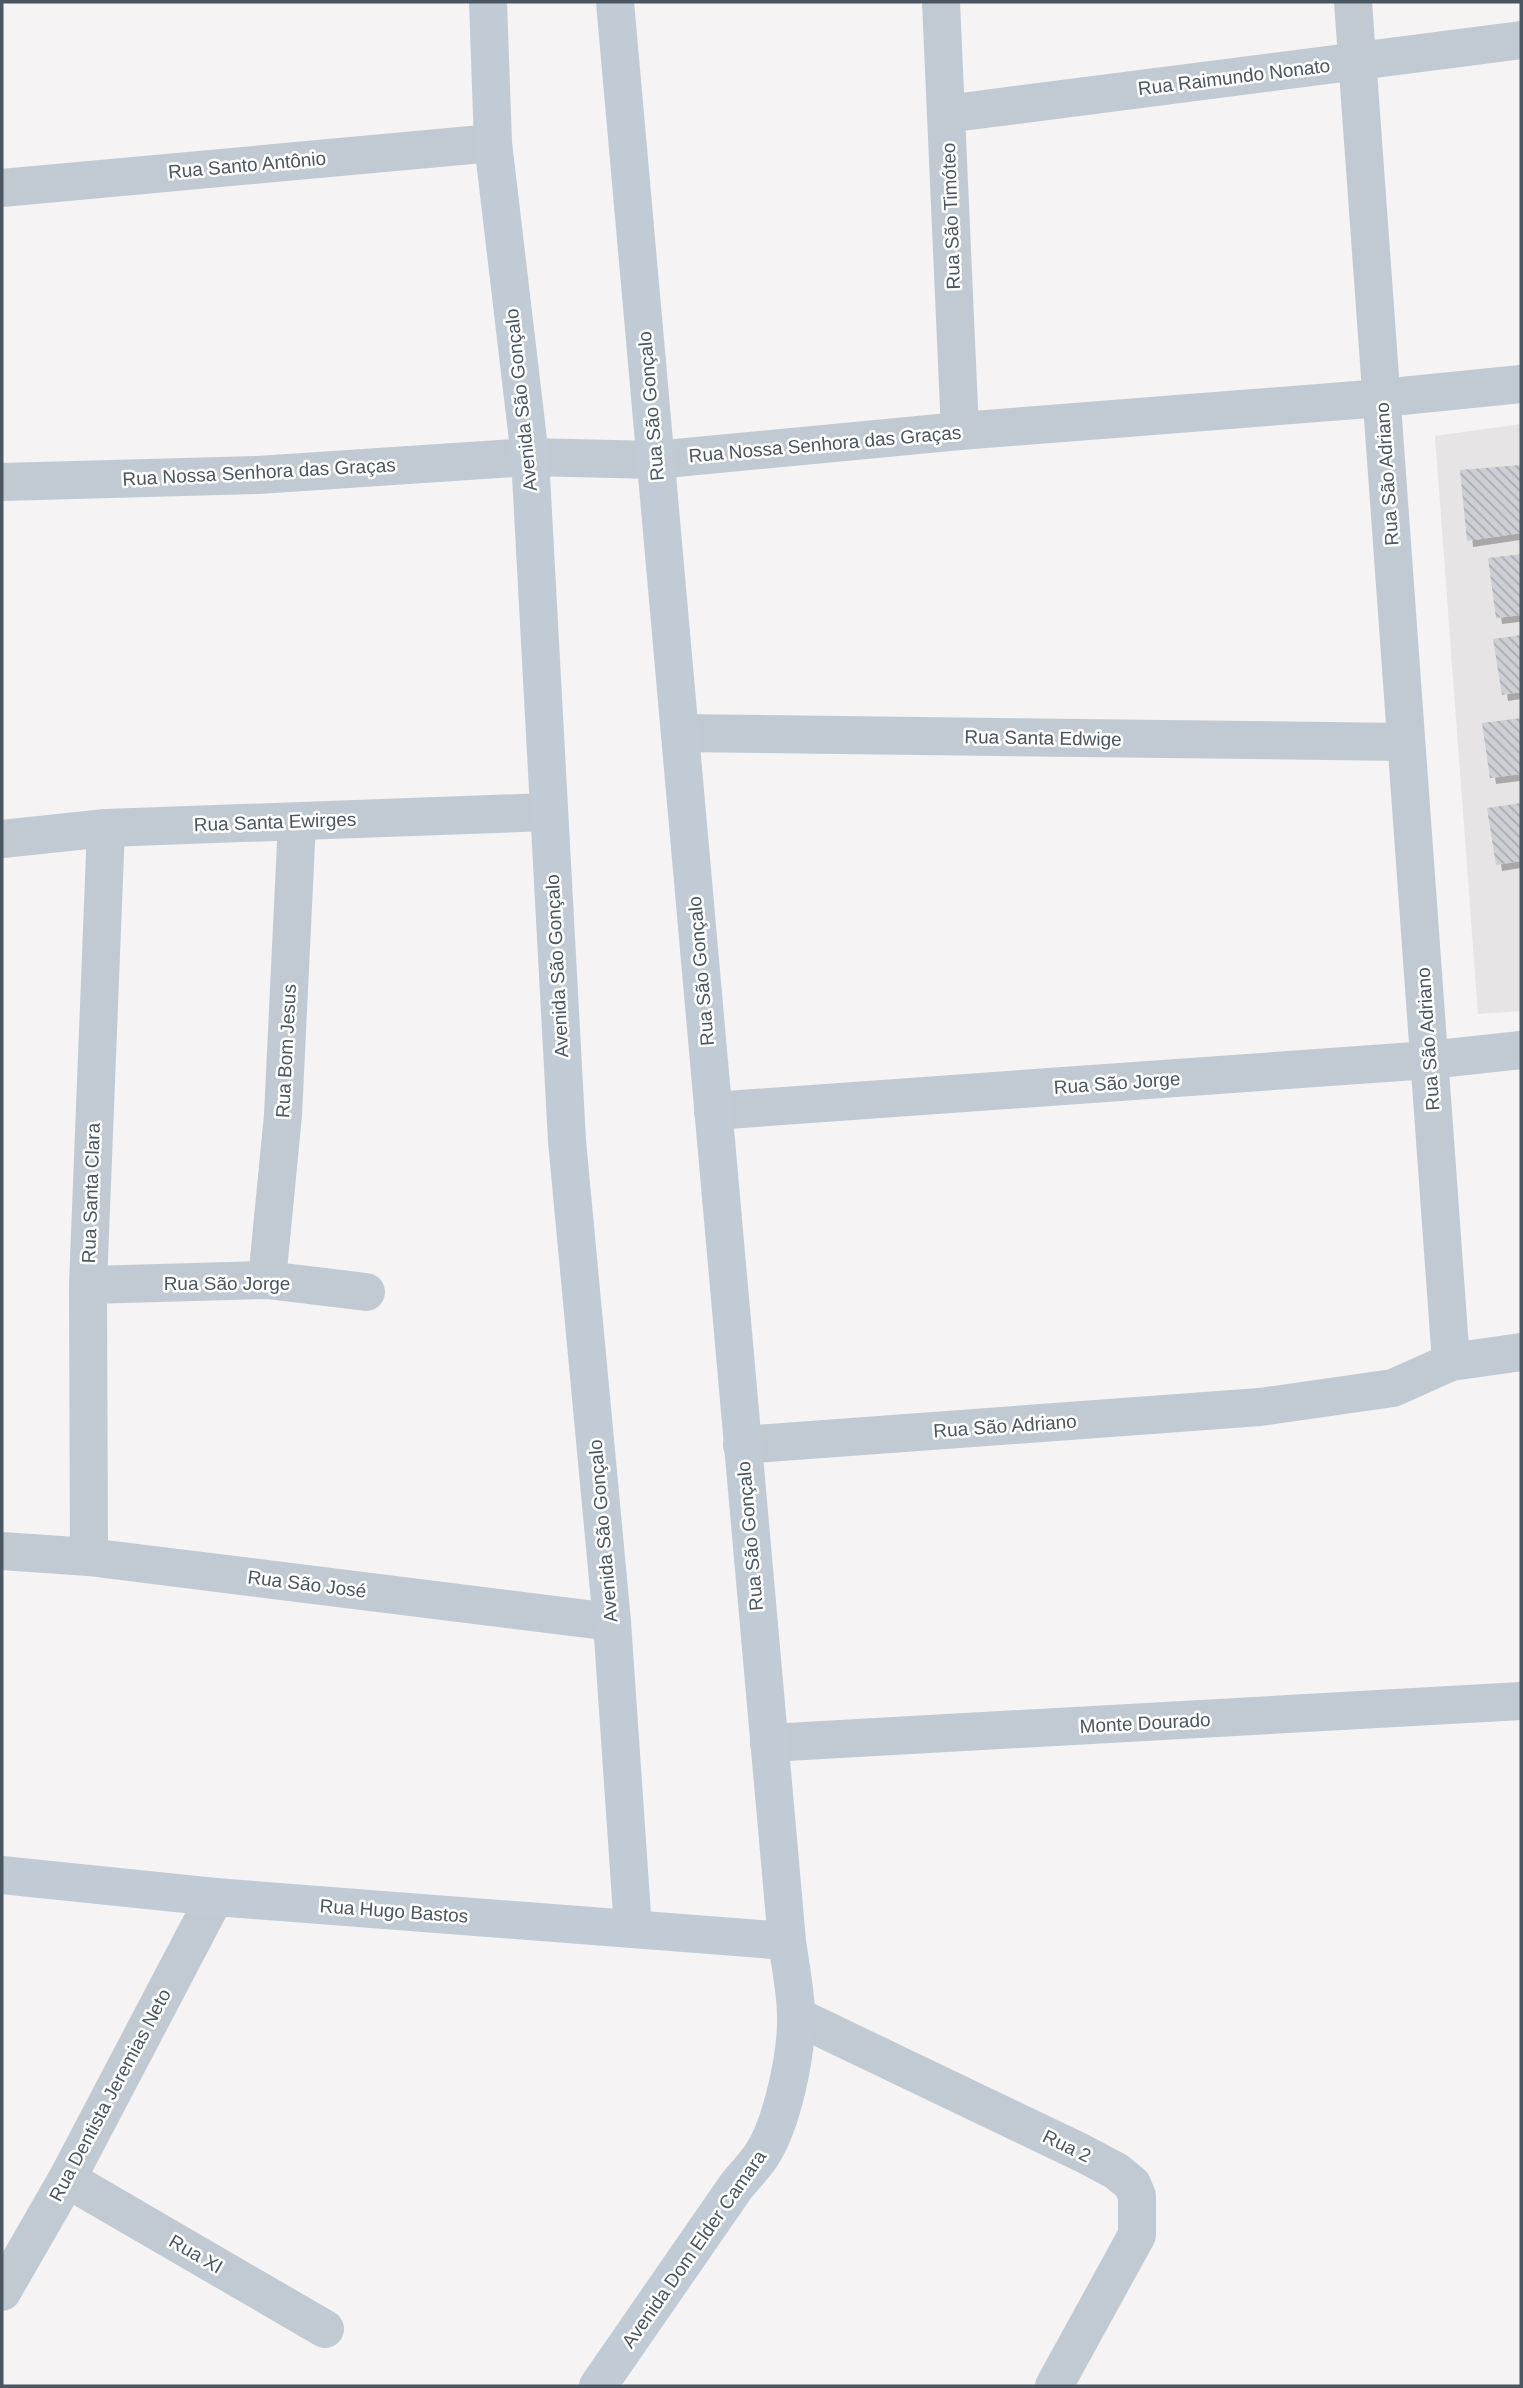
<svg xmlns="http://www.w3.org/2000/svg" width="1523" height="2388" viewBox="0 0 1523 2388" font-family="Helvetica,sans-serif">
<defs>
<pattern id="building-back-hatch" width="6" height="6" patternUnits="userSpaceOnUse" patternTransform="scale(1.75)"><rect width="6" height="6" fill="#cdcfd5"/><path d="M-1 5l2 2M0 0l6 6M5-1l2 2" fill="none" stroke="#a8abb0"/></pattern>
<filter id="shadow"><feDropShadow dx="6" dy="6" stdDeviation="0" flood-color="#0004"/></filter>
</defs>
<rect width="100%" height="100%" fill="#f5f3f3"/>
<!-- education -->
<path fill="#e6e4e5" d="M1521 424V1011L1478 1014 1435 436Z"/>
<!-- building -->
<g fill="url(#building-back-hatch)" filter="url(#shadow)">
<path d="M1521 465V533L1467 541 1460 470Z"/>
<path d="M1521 554V615L1496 618 1488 558Z"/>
<path d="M1521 635V692L1502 695 1493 639Z"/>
<path d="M1521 718V774L1490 778 1482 723Z"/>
<path d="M1521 803V861L1496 865 1487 808Z"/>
</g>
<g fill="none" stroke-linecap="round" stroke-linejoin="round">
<!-- street -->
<g stroke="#c1cad2" stroke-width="38">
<path d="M941 2 960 431"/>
<path d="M946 114 1521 40"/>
<path d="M2 188 493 143"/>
<path d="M2 482 258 475 530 457 655 460 960 431 1382 398 1521 384"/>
<path d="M680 733 1406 742"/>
<path d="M2 839 106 828 548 812"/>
<path d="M713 1111 1429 1060 1521 1050"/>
<path d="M267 1280 283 1115 297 822"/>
<path d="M88 1285 267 1280 366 1292"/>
<path d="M1451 1362 1521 1352"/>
<path d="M742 1445 1260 1407 1393 1388 1451 1362 1353 2"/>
<path d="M2 1551 89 1557 612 1622"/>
<path d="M89 1557 88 1285 106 828"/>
<path d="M769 1743 1521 1701"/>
<path d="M796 2016 1082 2153 1116 2171 1132 2184 1137 2196V2235L1054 2386"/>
<path d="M67 2179 325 2329"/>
<path d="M2 2292 67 2179 215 1897"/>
</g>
<!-- secondary -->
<g stroke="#c1cbd6" stroke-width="38">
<path d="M488 2 493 143 530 457 567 1141 612 1622 633 1929"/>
<path d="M2 1875 215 1897 787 1941"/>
<path d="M598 2386 737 2185C745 2176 754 2166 761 2156 782 2125 797 2054 796 2016 796 1991 790 1965 787 1941L615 2"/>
</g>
</g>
<g text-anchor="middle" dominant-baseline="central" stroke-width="5" stroke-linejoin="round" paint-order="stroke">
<!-- street labels -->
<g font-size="19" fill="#4a5661" stroke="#fff">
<text transform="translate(1234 77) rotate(-7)">Rua Raimundo Nonato</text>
<text transform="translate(247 165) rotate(-5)">Rua Santo Antônio</text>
<text transform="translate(951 216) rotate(-92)">Rua São Timóteo</text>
<text transform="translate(521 400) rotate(-96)">Avenida São Gonçalo</text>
<text transform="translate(651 406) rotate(-95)">Rua São Gonçalo</text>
<text transform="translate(825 444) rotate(-5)">Rua Nossa Senhora das Graças</text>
<text transform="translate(259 472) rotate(-3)">Rua Nossa Senhora das Graças</text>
<text transform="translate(1387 474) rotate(-94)">Rua São Adriano</text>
<text transform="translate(1043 738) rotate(1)">Rua Santa Edwige</text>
<text transform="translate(275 822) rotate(-2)">Rua Santa Ewirges</text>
<text transform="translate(557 966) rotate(-93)">Avenida São Gonçalo</text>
<text transform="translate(701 971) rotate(-95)">Rua São Gonçalo</text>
<text transform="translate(1428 1039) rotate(-94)">Rua São Adriano</text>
<text transform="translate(286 1051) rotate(-87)">Rua Bom Jesus</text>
<text transform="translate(1117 1083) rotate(-4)">Rua São Jorge</text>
<text transform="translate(91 1193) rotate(-88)">Rua Santa Clara</text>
<text x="227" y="1283">Rua São Jorge</text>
<text transform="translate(1005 1426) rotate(-4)">Rua São Adriano</text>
<text transform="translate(603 1531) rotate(-95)">Avenida São Gonçalo</text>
<text transform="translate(750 1536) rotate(-95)">Rua São Gonçalo</text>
<text transform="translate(307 1584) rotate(7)">Rua São José</text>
<text transform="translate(1145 1723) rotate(-3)">Monte Dourado</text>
<text transform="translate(394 1911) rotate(4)">Rua Hugo Bastos</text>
<text transform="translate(110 2095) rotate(-62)">Rua Dentista Jeremias Neto</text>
<text transform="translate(1067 2146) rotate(26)">Rua 2</text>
<text transform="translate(694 2249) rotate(-55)">Avenida Dom Elder Camara</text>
<text transform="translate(196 2254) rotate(30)">Rua XI</text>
</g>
</g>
<!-- border -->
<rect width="1523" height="2388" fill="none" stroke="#4a5661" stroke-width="7"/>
</svg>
